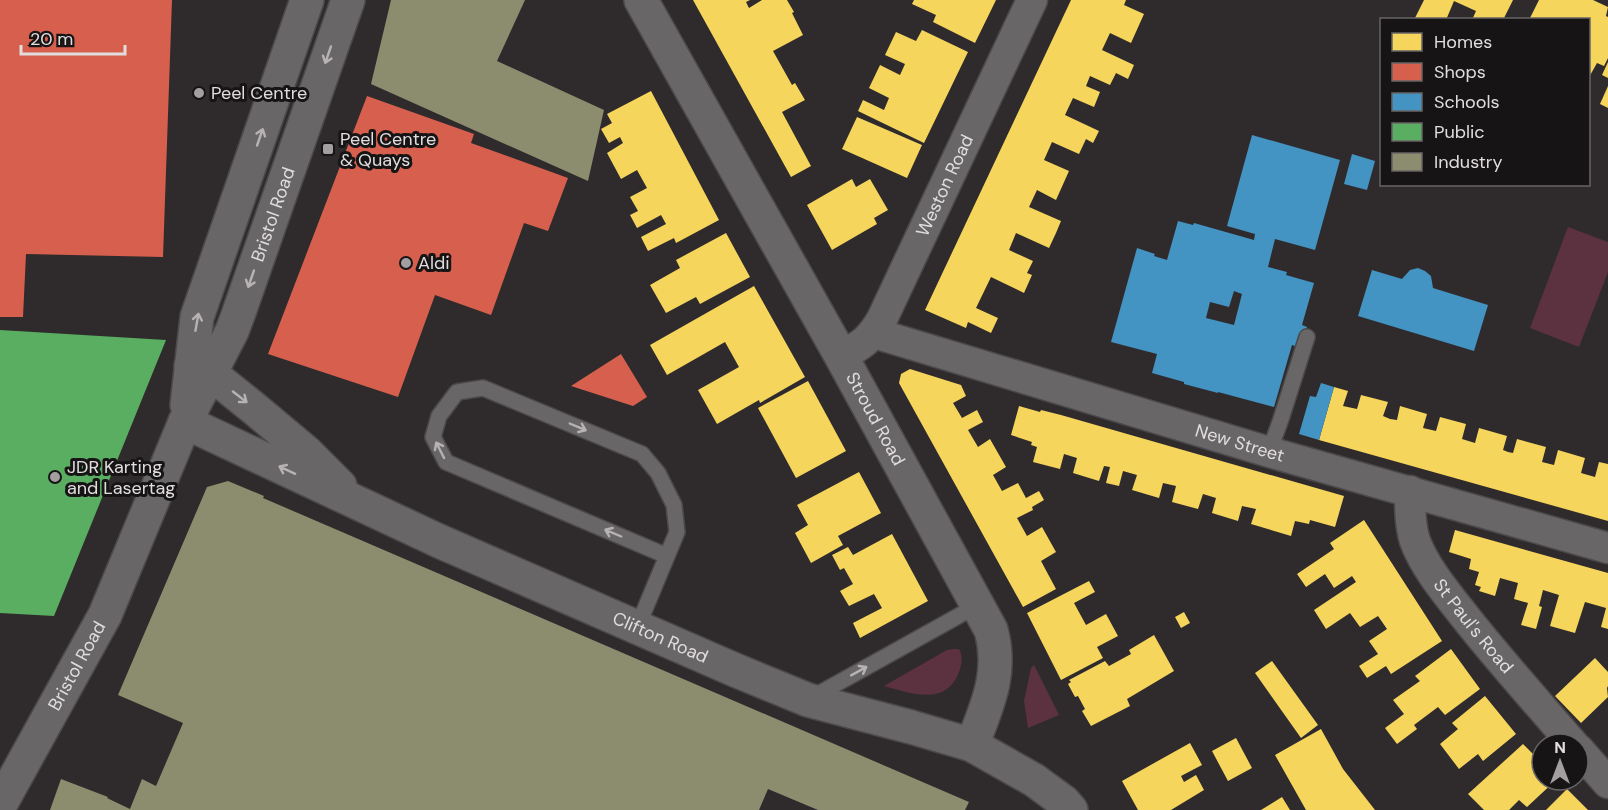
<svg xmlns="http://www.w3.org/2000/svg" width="1608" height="810" viewBox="0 0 1608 810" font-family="'DM Sans',sans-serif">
<rect width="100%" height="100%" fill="#2f2b2d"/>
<!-- green -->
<g fill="#5c3140">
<path d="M1568 227 1608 242V272L1579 347 1530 328Z"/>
<path d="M954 649H959C963 656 962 664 959 672 946 707 910 693 884 686L947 650Z"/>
<path d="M1034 665 1059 715 1028 728 1024 701 1031 668Z"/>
</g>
<!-- homes -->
<g fill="#f6d55c">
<path d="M693 0H750L746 2 749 8 762 0H787L794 12 792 13 803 35 773 51 792 85 795 83 805 100 782 112 811 166 791 177Z"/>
<path d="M914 0H996L975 43 933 22 936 15 912 4Z"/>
<path d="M1071 0H1126L1124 5 1144 14 1131 43 1110 33 1102 50 1134 65 1128 79 1116 73 1110 85 1090 76 1086 86 1100 92 1094 107 1073 98 1065 115 1099 131 1093 143 1086 139 1079 154 1052 142 1044 160 1069 171 1056 200 1037 190 1029 207 1061 221 1056 233 1049 248 1016 233 1009 250 1033 261 1027 273 1032 275 1024 293 991 277 976 308 998 318 991 333 968 322 966 328 925 310Z"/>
<path d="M1424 0H1513L1503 20H1472L1476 11 1454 1 1446 20H1414Z"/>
<path d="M1539 0H1593L1608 7 1606 16 1608 17V58L1604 66 1597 63 1588 79V20H1529Z"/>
<path d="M922 30 968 52 924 143 858 111 863 100 884 110 889 98 869 88 880 65 900 75 905 64 885 55 896 32 916 41Z"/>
<path d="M1608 62V78L1602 75Z"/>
<path d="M1608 86V108L1600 104Z"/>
<path d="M651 91 719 220 676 243 674 238 648 251 641 237 666 224 661 215 637 228 630 215 638 211 630 197 647 188 637 170 621 179 607 153 623 143 620 137 609 143 601 129 612 123 607 114Z"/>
<path d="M857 117 922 145 907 178 842 149Z"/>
<path d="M852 179 856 187 870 179 888 210 874 218 877 224 832 250 807 205Z"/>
<path d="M726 233 750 277 700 304 696 297 666 313 650 285 680 268 676 260Z"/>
<path d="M754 286 805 377 760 403 759 400 717 424 698 390 739 367 725 342 667 375 650 345Z"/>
<path d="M910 369 961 385 966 396 953 403 962 418 977 410 983 422 968 430 978 447 990 439 1006 467 993 475 1002 491 1018 483 1026 498 1039 491 1044 500 1032 507 1033 510 1017 518 1027 536 1042 527 1056 552 1041 561 1056 589 1023 607 899 383 901 374Z"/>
<path d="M808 381 846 451 796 478 758 408Z"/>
<path d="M1334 387 1348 391 1343 406 1357 409 1361 395 1388 402 1383 416 1390 419 1397 420 1400 406 1427 414 1423 428 1436 431 1440 417 1466 424 1462 439 1475 443 1479 428 1507 436 1503 450 1508 452 1513 453 1517 439 1546 447 1542 462 1554 465 1558 450 1585 458 1581 473 1595 477 1599 462 1608 464V521L1319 440Z"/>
<path d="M1019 406 1040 412 1041 410 1061 415 1344 496 1335 527 1310 520 1309 524 1295 521 1291 536 1251 524 1256 509 1242 506 1238 521 1212 513 1216 498 1203 494 1198 509 1172 502 1176 486 1163 483 1159 498 1132 490 1137 475 1123 471 1119 486 1106 483 1110 467 1104 466 1099 481 1073 473 1077 458 1064 454 1060 469 1033 462 1037 447 1031 445 1032 442 1011 435Z"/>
<path d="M859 472 881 513 838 536 843 545 811 563 795 533 808 525 797 505Z"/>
<path d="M1364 520 1442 641 1391 674 1386 666 1367 678 1359 666 1378 654 1369 641 1387 629 1378 616 1360 627 1350 613 1326 629 1314 610 1356 582 1352 576 1334 588 1325 574 1306 587 1297 574 1334 549 1330 543Z"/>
<path d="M1455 530 1608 573V629L1601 627 1606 608 1585 602 1575 633 1550 626 1559 595 1543 590 1539 606 1542 607 1536 629 1521 625 1528 603 1514 599 1518 583 1500 578 1495 596 1479 591 1481 587 1475 585 1479 572 1469 569 1471 559 1449 552Z"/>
<path d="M892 534 928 601 860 638 853 623 882 608 874 594 849 606 840 591 853 584 844 568 840 570 832 555 848 547 853 555Z"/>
<path d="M1089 581 1095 592 1074 603 1086 625 1106 614 1118 636 1097 647 1103 658 1061 680 1027 613Z"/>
<path d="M1184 612 1190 623 1181 628 1175 617Z"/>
<path d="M1154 635 1174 671 1127 699 1130 706 1091 726 1082 711 1085 709 1078 696 1075 697 1068 684 1071 682 1069 680 1105 661 1109 666 1131 654 1129 650Z"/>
<path d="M1451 649 1480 689 1445 715 1438 707 1414 725 1417 729 1397 744 1385 728 1404 714 1393 700 1420 681 1415 676Z"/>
<path d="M1595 658 1608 672V686L1607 688 1608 697 1581 723 1555 696Z"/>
<path d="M1272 661 1318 725 1301 738 1255 673Z"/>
<path d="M1485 696 1516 734 1483 761 1478 754 1459 769 1440 744 1458 729 1452 723Z"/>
<path d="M1321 729 1343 769 1375 810H1306L1275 755Z"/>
<path d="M1236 738 1252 768 1228 781 1212 751Z"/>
<path d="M1190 743 1202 765 1181 776 1184 782 1196 775 1204 790 1171 810H1138L1122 781Z"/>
<path d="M1523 744 1542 763V780H1556L1527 807 1519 800 1509 810H1484L1468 794Z"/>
<path d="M1567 789 1588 810H1546Z"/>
<path d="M1282 797 1290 810H1261Z"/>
</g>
<!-- shops -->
<g fill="#d6604d">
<path d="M0 0H172L163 257 26 254 23 317H0Z"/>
<path d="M367 96 474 134 471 143 568 178 548 231 524 223 491 315 435 295 398 397 268 354Z"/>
<path d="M621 354 647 397 633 406 571 386Z"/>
</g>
<!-- schools -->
<g fill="#4393c3" fill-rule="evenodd">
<path d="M1252 135 1340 160 1315 250 1275 239 1268 267 1287 272 1286 275 1314 283 1302 325 1307 327 1301 348 1292 345 1274 407 1218 392V393L1184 384V382L1152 373 1157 354 1111 342 1137 248 1155 254 1154 256 1167 260 1178 221 1193 225 1194 223 1254 240 1255 234 1227 226ZM1234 291 1242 294 1234 325 1206 318 1210 302 1229 307Z"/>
<path d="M1352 154 1375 161 1367 190 1344 184Z"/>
<path d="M1418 268 1425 271 1431 276 1433 288 1488 305 1474 351 1358 316 1372 270 1402 279 1410 270Z"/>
<path d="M1321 383 1334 387 1319 440 1299 434 1310 396 1316 397Z"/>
</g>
<!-- public -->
<path fill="#5aae61" d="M0 330 166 340 54 616 0 613Z"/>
<!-- industry -->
<g fill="#8c8c6e">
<path d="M391 0H525L497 61 604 110 588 181 371 84Z"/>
<path d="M228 481 264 496 263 498 969 802 965 810H818L768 789 759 810H50L61 779 108 797 107 798 130 809 142 779 156 786 183 723 118 695 207 487Z"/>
</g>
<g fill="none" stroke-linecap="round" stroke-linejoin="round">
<!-- service casing -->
<g stroke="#4b494a" stroke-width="18">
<g id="service">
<path d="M1269 452 1281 419 1307 337"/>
<path d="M637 628 677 532 674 505 658 473 642 454 483 388 457 392 439 416 433 437 446 462 667 556"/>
<path d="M811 698 978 605"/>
</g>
</g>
<!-- minor casing -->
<g stroke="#4b494a" stroke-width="33">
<g id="minor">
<path id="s1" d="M874 333 1269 452 1608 548"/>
<path id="s2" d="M841 356C862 345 870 340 882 319L1032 0"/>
<path id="s3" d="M1410 491C1410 508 1410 525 1415 541 1425 568 1448 595 1466 618 1500 661 1537 702 1573 744"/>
<path d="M1578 749 1608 783"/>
</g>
</g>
<!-- tertiary casing -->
<g stroke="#4b494a" stroke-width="36">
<g id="tertiary">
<path id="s4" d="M0 805 105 615 185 422"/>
</g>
</g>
<!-- secondary casing -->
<g stroke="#4b494a" stroke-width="36">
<g id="secondary">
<path id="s5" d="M641 0 841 356 991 630C1003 673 987 706 972 745"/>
<path d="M191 366 210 373 256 410 306 452 340 486"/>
<path d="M187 405 197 317 307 0"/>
<path id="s6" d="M185 422 439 541 735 670 808 700 911 727 972 745 1034 780 1064 802 1071 810"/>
<path id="s7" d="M185 422 232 331 238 315 348 0"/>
</g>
</g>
<!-- service -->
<use href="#service" stroke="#696667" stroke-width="15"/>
<!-- minor -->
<use href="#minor" stroke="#696667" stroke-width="30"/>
<!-- tertiary -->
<use href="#tertiary" stroke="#696667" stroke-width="33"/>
<!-- secondary -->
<use href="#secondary" stroke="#696667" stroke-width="33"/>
</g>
<!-- one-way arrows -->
<defs><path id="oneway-shaft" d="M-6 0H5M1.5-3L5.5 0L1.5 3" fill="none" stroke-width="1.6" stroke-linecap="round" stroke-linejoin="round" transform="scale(1.5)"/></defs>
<g stroke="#b7b3b4">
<use href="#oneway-shaft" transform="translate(328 55) rotate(109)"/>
<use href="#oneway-shaft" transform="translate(260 137) rotate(-71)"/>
<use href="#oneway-shaft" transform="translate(251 279) rotate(109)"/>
<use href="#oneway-shaft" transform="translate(197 322) rotate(-80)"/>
<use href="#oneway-shaft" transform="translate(240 397) rotate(38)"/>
<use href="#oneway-shaft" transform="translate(578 427) rotate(23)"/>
<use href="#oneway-shaft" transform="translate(440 450) rotate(-117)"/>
<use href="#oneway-shaft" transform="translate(287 470) rotate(-155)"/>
<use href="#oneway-shaft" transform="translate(613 533) rotate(-157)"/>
<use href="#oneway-shaft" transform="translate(859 671) rotate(-29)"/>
</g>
<!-- markers -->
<g fill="#a39fa0" stroke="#161414" stroke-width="2">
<circle cx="199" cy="93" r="6"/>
<rect x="322" y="143" width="12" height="12" rx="3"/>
<circle cx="406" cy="263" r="6"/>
<circle cx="55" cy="477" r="6"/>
</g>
<g text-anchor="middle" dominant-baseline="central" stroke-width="6" stroke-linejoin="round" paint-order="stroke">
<!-- poi labels -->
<g font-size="18" fill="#e1ddde" stroke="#161414" text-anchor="start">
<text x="211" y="93">Peel Centre</text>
<text x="340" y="139">Peel Centre<tspan x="340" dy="21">&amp; Quays</tspan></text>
<text x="418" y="263">Aldi</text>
<text x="67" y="467">JDR Karting<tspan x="67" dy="21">and Lasertag</tspan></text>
</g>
<!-- street labels -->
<g font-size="18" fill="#e1ddde" stroke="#161414">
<text stroke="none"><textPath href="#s2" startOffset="204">Weston Road</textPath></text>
<text stroke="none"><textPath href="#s7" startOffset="226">Bristol Road</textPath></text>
<text stroke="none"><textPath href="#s5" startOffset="480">Stroud Road</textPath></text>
<text stroke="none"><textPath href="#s1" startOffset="382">New Street</textPath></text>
<text stroke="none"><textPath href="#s3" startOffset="154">St Paul's Road</textPath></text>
<text stroke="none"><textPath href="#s6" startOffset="522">Clifton Road</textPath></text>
<text stroke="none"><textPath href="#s4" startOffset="159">Bristol Road</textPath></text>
</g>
</g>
<!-- legend -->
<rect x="1380" y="18" width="210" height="168" fill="#161414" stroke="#676465" stroke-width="1.5"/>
<rect x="1392" y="33" width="30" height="18" fill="#f6d55c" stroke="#676465" stroke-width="1.5"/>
<text x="1434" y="48" font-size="18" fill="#e1ddde">Homes</text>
<rect x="1392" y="63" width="30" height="18" fill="#d6604d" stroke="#676465" stroke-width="1.5"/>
<text x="1434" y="78" font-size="18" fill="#e1ddde">Shops</text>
<rect x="1392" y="93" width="30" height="18" fill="#4393c3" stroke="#676465" stroke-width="1.5"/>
<text x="1434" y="108" font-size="18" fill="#e1ddde">Schools</text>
<rect x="1392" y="123" width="30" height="18" fill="#5aae61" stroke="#676465" stroke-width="1.5"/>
<text x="1434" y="138" font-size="18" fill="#e1ddde">Public</text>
<rect x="1392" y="153" width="30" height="18" fill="#8c8c6e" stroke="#676465" stroke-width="1.5"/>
<text x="1434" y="168" font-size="18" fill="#e1ddde">Industry</text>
<!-- north arrow -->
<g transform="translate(1560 762)"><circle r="28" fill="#161414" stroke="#676465" stroke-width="1.5"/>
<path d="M0-4.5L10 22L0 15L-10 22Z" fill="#a39fa0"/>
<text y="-9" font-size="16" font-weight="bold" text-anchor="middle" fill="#e1ddde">N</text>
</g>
<!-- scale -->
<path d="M21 45v9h104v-9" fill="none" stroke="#e1ddde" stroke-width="3"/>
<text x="30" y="45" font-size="18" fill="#e1ddde" stroke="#161414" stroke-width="4.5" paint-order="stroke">20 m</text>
</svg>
